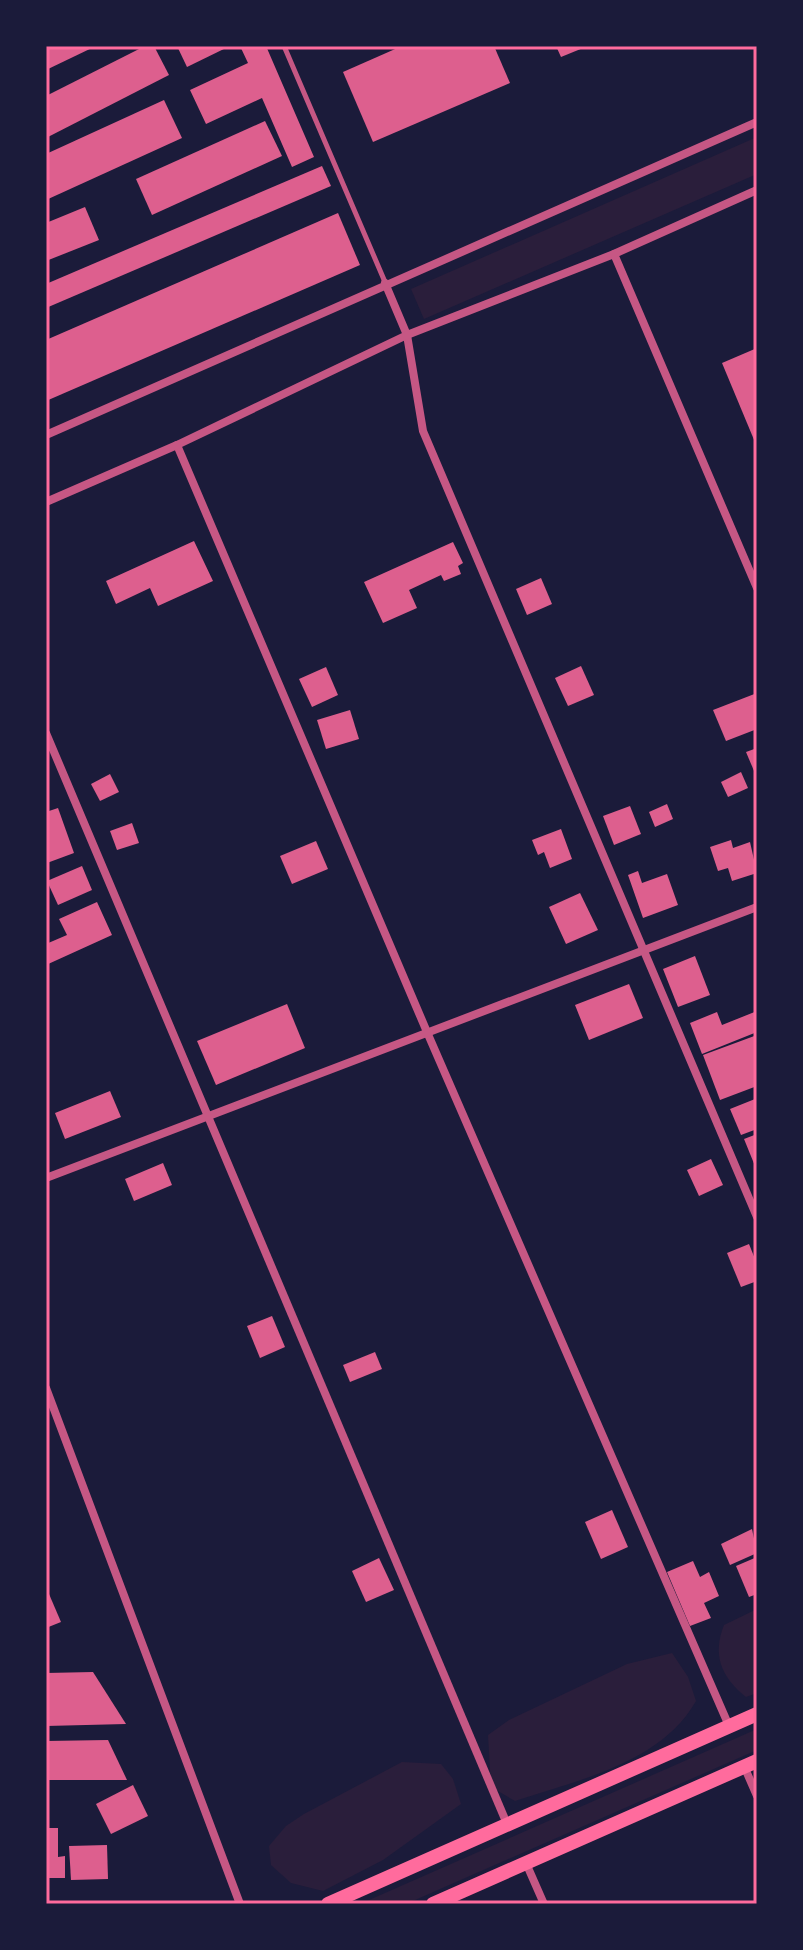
<svg xmlns="http://www.w3.org/2000/svg" width="803" height="1950" viewBox="0 0 803 1950" font-family="'Source Sans 3',sans-serif">
<rect width="100%" height="100%" fill="#1b1b3a"/>
<!-- green -->
<g fill="#2a1e3b">
<path d="M757 137V174L424 319 411 289Z"/>
<path d="M757 1609V1693L746 1697C721 1677 712 1655 724 1625Z"/>
<path d="M672 1653 688 1677 696 1701C661 1763 578 1780 515 1801L491 1787 488 1735 509 1720 627 1664Z"/>
<path d="M757 1729V1750L406 1904H360Z"/>
<path d="M402 1762 441 1764 453 1779 461 1804 383 1860 323 1891 291 1883 271 1865 269 1846 286 1826 304 1814Z"/>
</g>
<!-- building -->
<g fill="#dd5f8e">
<path d="M46 46H96L46 70Z"/>
<path d="M145 46H154L169 75 46 138V96Z"/>
<path d="M177 46H230L187 67Z"/>
<path d="M240 46H266L314 157 292 167 262 98 206 124 190 90 248 63Z"/>
<path d="M402 46H494L510 83 373 142 343 72Z"/>
<path d="M556 46H588L561 57Z"/>
<path d="M164 100 182 138 46 200V154Z"/>
<path d="M265 121 282 156 152 215 136 179Z"/>
<path d="M322 166 331 186 46 308V284Z"/>
<path d="M85 207 99 240 46 261V223Z"/>
<path d="M338 213 360 265 46 401V340Z"/>
<path d="M757 348V447L722 363Z"/>
<path d="M194 541 213 581 158 606 150 588 116 604 106 581Z"/>
<path d="M453 542 463 563 458 566 461 574 444 581 441 575 409 590 417 608 383 623 364 582Z"/>
<path d="M541 578 552 604 527 615 516 589Z"/>
<path d="M581 666 594 695 568 706 555 678Z"/>
<path d="M326 667 338 695 312 707 299 679Z"/>
<path d="M757 693V729L726 741 713 710Z"/>
<path d="M350 710 359 739 326 749 317 720Z"/>
<path d="M757 748V778L746 752Z"/>
<path d="M741 772 748 788 728 797 721 782Z"/>
<path d="M110 774 119 792 100 801 91 784Z"/>
<path d="M667 804 673 819 655 827 649 812Z"/>
<path d="M630 806 641 834 614 845 603 816Z"/>
<path d="M58 808 74 853 47 863 46 812Z"/>
<path d="M132 823 139 843 117 850 110 831Z"/>
<path d="M561 829 572 859 550 868 544 852 538 855 532 840Z"/>
<path d="M731 840 733 848 750 842 757 873 732 881 728 868 718 871 710 847Z"/>
<path d="M316 841 328 869 292 884 280 856Z"/>
<path d="M82 866 92 890 58 905 47 881Z"/>
<path d="M638 871 642 883 667 874 678 905 643 918 628 875Z"/>
<path d="M580 893 598 930 566 944 549 907Z"/>
<path d="M97 902 112 935 46 965V944L67 935 59 919Z"/>
<path d="M695 956 710 995 678 1007 663 969Z"/>
<path d="M629 984 643 1018 589 1040 575 1005Z"/>
<path d="M287 1004 305 1048 216 1085 197 1041Z"/>
<path d="M757 1011V1032L702 1054 690 1023 717 1012 722 1025Z"/>
<path d="M757 1035V1086L720 1100 703 1055Z"/>
<path d="M110 1091 121 1117 65 1139 55 1113Z"/>
<path d="M755 1099 757 1129 741 1135 730 1109Z"/>
<path d="M757 1134V1171L744 1139Z"/>
<path d="M711 1159 723 1185 699 1196 687 1170Z"/>
<path d="M163 1163 172 1185 134 1201 125 1179Z"/>
<path d="M749 1244 757 1264V1281L741 1287 727 1253Z"/>
<path d="M272 1316 285 1347 260 1358 247 1326Z"/>
<path d="M375 1352 382 1369 350 1382 343 1365Z"/>
<path d="M612 1510 628 1547 601 1559 585 1522Z"/>
<path d="M752 1529 757 1553 730 1565 721 1544Z"/>
<path d="M757 1557V1594L749 1597 736 1566Z"/>
<path d="M379 1558 394 1590 366 1602 352 1571Z"/>
<path d="M693 1561 700 1577 709 1572 719 1596 704 1603 711 1618 690 1626 667 1572Z"/>
<path d="M46 1587 61 1622 46 1628Z"/>
<path d="M93 1672 126 1724 46 1726V1673Z"/>
<path d="M108 1740 127 1780H46V1741Z"/>
<path d="M133 1785 148 1816 111 1834 96 1804Z"/>
<path d="M46 1828H58V1857L65 1856V1878H46Z"/>
<path d="M107 1845 108 1879 71 1880 69 1846Z"/>
</g>
<g fill="none" stroke-linecap="round" stroke-linejoin="round">
<!-- service -->
<path stroke="#c65784" stroke-width="5" d="M284 46 385 282"/>
<!-- minor -->
<g stroke="#c65784" stroke-width="8">
<path d="M614 254 757 588"/>
<path d="M385 283 407 335 423 431 757 1217"/>
<path d="M46 435 757 122"/>
<path d="M177 445 427 1032 729 1726"/>
<path d="M46 502 177 445 407 335 614 254 757 190"/>
<path d="M46 733 507 1824"/>
<path d="M46 1178 757 907"/>
<path d="M46 1388 240 1904"/>
<path d="M744 1766 757 1796"/>
<path d="M526 1863 544 1904"/>
</g>
<!-- secondary -->
<g stroke="#ff6b9d" stroke-width="14">
<path d="M328 1904 757 1714"/>
<path d="M433 1904 757 1761"/>
</g>
</g>
<!-- border -->
<rect width="803" height="1950" fill="none" stroke="#1b1b3a" stroke-width="96"/>
<rect x="48" y="48" width="707" height="1854" fill="none" stroke="#ff6b9d" stroke-width="3"/>
</svg>
